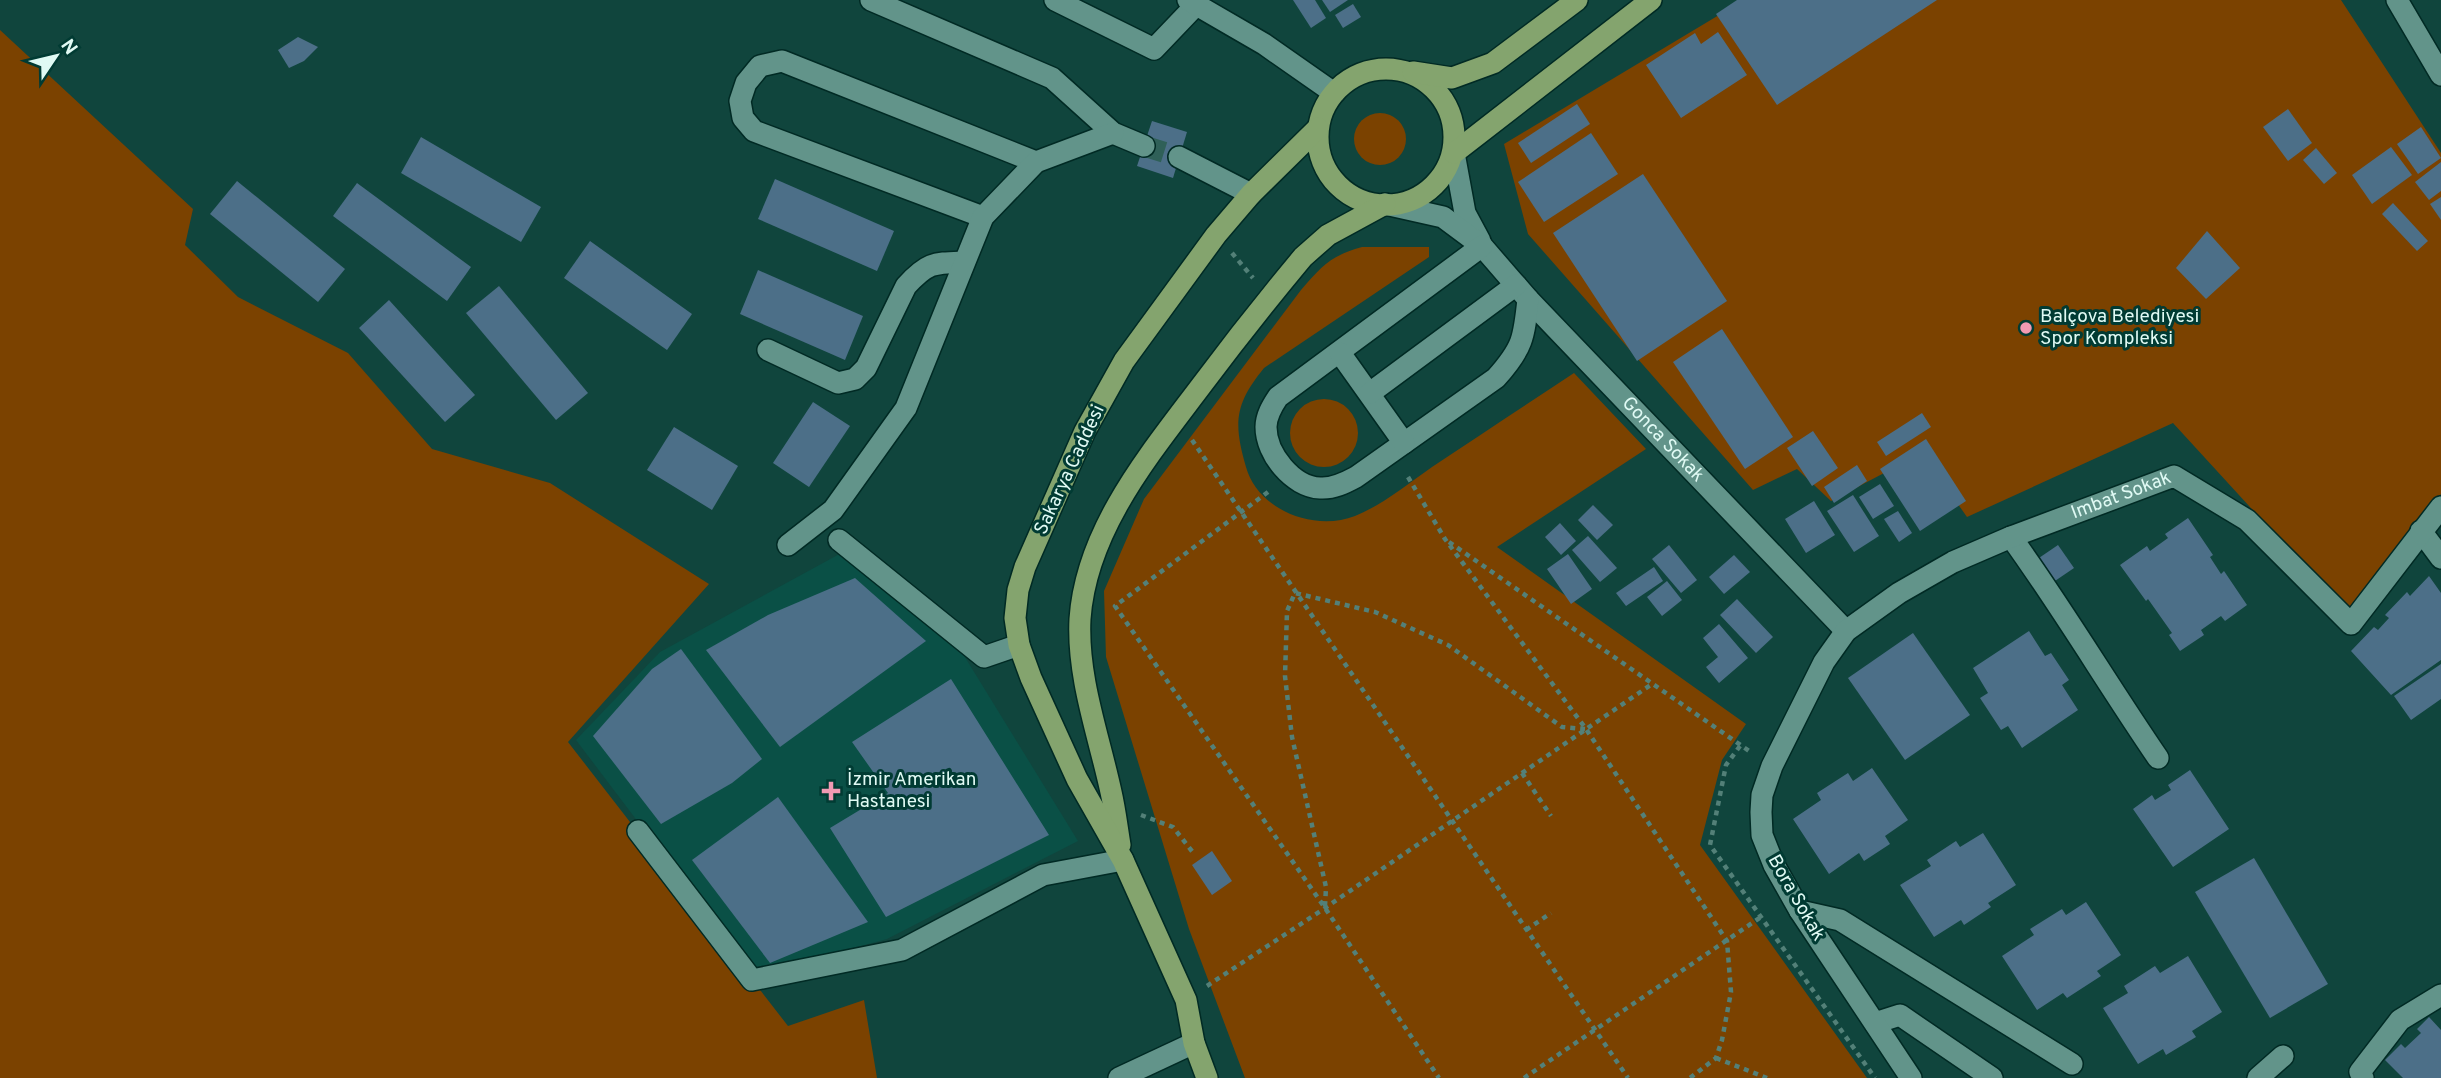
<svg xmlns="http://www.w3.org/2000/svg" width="2441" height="1078" viewBox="0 0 2441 1078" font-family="Overpass,sans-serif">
<rect width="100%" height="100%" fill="#10453d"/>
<!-- built -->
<path fill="#0a5046" d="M845 551 952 636 1078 841 887 939 753 974 576 740 660 652Z"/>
<!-- green -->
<g fill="#7b4200">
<path d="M1744 0H2341L2441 153V494L2348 614 2173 423 1967 517 1922 453 1831 501 1797 469 1753 490 1528 234 1504 144Z"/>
<path d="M0 30 193 209 185 245 238 297 348 353 432 449 550 483 709 584 568 742 788 1026 864 1000 877 1078H0Z"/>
<circle cx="1380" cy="139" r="26"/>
<path d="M1362 247H1429V257L1264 368C1235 404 1233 422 1246 467 1258 510 1314 532 1355 516 1382 505 1408 484 1432 467 1479 436 1527 404 1574 373L1646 449 1497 547 1746 724 1722 760 1700 845 1867 1078H1245L1189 929 1106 657 1104 591 1144 499 1301 290C1322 266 1330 256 1362 247Z"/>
<circle cx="1324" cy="433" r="34"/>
</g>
<!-- building -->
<g fill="#4c6f88">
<path d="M1293 0H1315L1326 18 1311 28Z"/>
<path d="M1322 0H1348L1330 12Z"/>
<path d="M1737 0H1937L1777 105 1716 14Z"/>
<path d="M1353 4 1361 17 1343 28 1335 15Z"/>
<path d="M1718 32 1747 75 1681 118 1646 65 1695 33 1701 44Z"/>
<path d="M298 37 318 47 304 61 289 68 278 50Z"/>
<path d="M1577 104 1590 124 1531 163 1518 143Z"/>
<path d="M2288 109 2312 143 2288 161 2263 127Z"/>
<path d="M1152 121 1187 132 1173 178 1137 166Z"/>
<path d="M2421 127 2441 158 2418 174 2397 144Z"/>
<path d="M1591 133 1618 174 1544 222 1518 182Z"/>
<path d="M421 137 541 207 521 242 401 173Z"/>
<path d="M2391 147 2412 175 2372 204 2352 175Z"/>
<path d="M2316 148 2337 173 2324 184 2303 160Z"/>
<path d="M2441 162V191L2429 200 2415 182Z"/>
<path d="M1643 174 1727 301 1637 361 1553 233Z"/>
<path d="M775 179 894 231 877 271 758 219Z"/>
<path d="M237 181 345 269 318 302 210 214Z"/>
<path d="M357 183 471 267 447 301 333 216Z"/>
<path d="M2441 197V220L2430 204Z"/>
<path d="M2393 203 2428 241 2417 251 2382 214Z"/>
<path d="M2207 231 2240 268 2206 299 2176 268Z"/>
<path d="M590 241 692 314 667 350 564 278Z"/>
<path d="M758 270 863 316 845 360 740 314Z"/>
<path d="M499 286 588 393 556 420 466 313Z"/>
<path d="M389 300 475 395 445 422 359 328Z"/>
<path d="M1722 329 1793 437 1745 469 1673 362Z"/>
<path d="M813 402 850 426 809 487 773 463Z"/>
<path d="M1922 413 1931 427 1886 456 1877 442Z"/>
<path d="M674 427 738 466 712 510 647 470Z"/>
<path d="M1813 431 1838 468 1812 486 1787 448Z"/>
<path d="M1926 439 1966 501 1920 531 1880 469Z"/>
<path d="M1857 465 1867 481 1834 503 1824 487Z"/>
<path d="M1880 484 1894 506 1873 519 1859 497Z"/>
<path d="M1853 495 1879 536 1854 552 1827 511Z"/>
<path d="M1814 501 1835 535 1806 553 1785 519Z"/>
<path d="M1593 505 1613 525 1597 540 1578 520Z"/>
<path d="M1898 511 1912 533 1899 542 1884 519Z"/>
<path d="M2188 518 2213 555 2210 557 2221 574 2224 571 2247 605 2225 621 2221 616 2201 630 2204 635 2180 651 2169 635 2172 633 2148 599 2146 601 2120 565 2147 546 2150 551 2168 538 2165 534Z"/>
<path d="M1560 523 1576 541 1561 555 1545 537Z"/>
<path d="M1588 536 1617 568 1600 582 1572 550Z"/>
<path d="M1669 545 1697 580 1681 593 1652 559Z"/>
<path d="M2058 545 2074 568 2052 583 2036 560Z"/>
<path d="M1568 554 1592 589 1571 604 1547 569Z"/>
<path d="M1734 555 1750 572 1724 594 1709 577Z"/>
<path d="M1654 567 1663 581 1626 606 1616 593Z"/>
<path d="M2429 576 2441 593V660L2391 695 2351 651 2374 627 2378 630 2389 618 2385 615 2407 592 2410 596Z"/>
<path d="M855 578 926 641 780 747 706 650 768 615Z"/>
<path d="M1667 581 1682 600 1662 616 1647 597Z"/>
<path d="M1737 599 1773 637 1756 653 1720 615Z"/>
<path d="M1719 624 1748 658 1719 683 1706 667 1718 657 1703 638Z"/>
<path d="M2029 631 2045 656 2051 653 2069 680 2062 685 2078 710 2022 748 2008 726 2001 730 1980 698 1988 693 1973 668Z"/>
<path d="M1913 633 1970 715 1905 760 1848 678Z"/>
<path d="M681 649 762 759 732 783 661 824 593 736 652 669Z"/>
<path d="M2441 664V699L2411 720 2394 696Z"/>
<path d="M951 679 1049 835 886 917 830 828 888 793 852 742Z"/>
<path d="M1872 768 1908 820 1885 836 1890 844 1864 861 1859 853 1829 874 1793 819 1821 800 1817 793 1848 773 1853 781Z"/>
<path d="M2190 770 2229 829 2173 867 2133 809 2152 795 2155 800 2171 790 2168 785Z"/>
<path d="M778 797 868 922 770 963 692 860Z"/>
<path d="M1983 833 2016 885 1988 903 1991 907 1964 925 1961 920 1934 937 1900 885 1931 866 1927 860 1956 841 1960 847Z"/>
<path d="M1212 851 1232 881 1212 895 1192 865Z"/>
<path d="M2254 858 2328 984 2270 1018 2195 892Z"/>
<path d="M2086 902 2121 955 2097 971 2101 976 2067 998 2063 993 2037 1010 2002 956 2034 935 2030 929 2062 909 2066 915Z"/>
<path d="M2188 956 2222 1012 2192 1031 2196 1037 2166 1055 2163 1049 2138 1064 2103 1008 2128 993 2124 986 2155 966 2160 973Z"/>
<path d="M2429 1017 2441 1030V1078H2403L2385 1060 2401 1044 2405 1048 2421 1033 2417 1029Z"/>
</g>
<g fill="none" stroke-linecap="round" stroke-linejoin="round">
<!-- minor-tunnel -->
<path stroke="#2f6058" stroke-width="21" stroke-dasharray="21 10" stroke-linecap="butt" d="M1144 146 1179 157"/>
<!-- minor casing -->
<g stroke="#012a24" stroke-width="24">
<g id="minor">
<path d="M871 0 1052 78 1113 133 1144 146"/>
<path d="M1055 0 1154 49 1196 5"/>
<path d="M1188 0 1264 44 1334 93"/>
<path d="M2397 0 2441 75"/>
<path d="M1454 153 1465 213 1480 241"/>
<path d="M1179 157 1251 194"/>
<path id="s1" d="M1385 204 1443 217 1482 246 1528 299 1846 631"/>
<path d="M983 217 754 131 743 118 740 101 746 83 760 66 782 61 1036 162"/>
<path d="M1482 246 1278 397C1272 406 1266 416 1266 427 1266 454 1293 487 1320 488 1333 489 1345 483 1356 477L1496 378C1523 348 1524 338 1528 299"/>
<path d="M768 350 838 383 855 379 866 368 906 286C928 262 934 263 964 262"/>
<path d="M1340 353 1404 443"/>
<path d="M1370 393 1516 285"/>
<path d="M2421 531 2441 558"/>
<path d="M2011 537C2063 609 2108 685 2158 758"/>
<path d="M839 540 984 657 1019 645"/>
<path d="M788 545 833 510 906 408 983 217 1036 162 1113 133"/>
<path d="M638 831 752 980 902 950 1043 875 1123 860"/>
<path d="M1800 911 1840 920 2072 1064"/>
<path d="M1875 1023 1900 1015 1992 1078"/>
<path d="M1119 1078 1194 1043"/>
<path id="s2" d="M1911 1078 1800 911 1774 865 1762 835 1761 812 1762 795 1772 766 1824 662 1846 631 1899 593 1953 562 2011 537 2174 476 2247 520 2351 624 2441 507"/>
<path d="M2258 1078 2283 1056"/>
<path d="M2363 1078 2360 1072 2400 1020 2441 995"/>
</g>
</g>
<!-- major casing -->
<g stroke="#012a24" stroke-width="24">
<g id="major">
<circle cx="1386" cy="137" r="68"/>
<path d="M1413 72 1452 78 1493 63 1577 0"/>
<path d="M1454 153 1651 0"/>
<path d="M1120 845C1117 827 1115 809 1111 792 1099 736 1077 678 1080 619 1086 530 1149 455 1201 386 1234 342 1268 299 1303 257L1328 235 1385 204"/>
<path d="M1207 1078 1194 1043 1186 1000 1123 860 1077 779 1031 678 1019 645 1015 618 1018 590 1025 567 1085 431 1124 361 1216 235 1251 194 1318 128"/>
</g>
</g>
<!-- path -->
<g stroke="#538078" stroke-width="4.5" stroke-dasharray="5 5" stroke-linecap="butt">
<path d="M1232 253 1253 278"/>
<path d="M1192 440 1628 1078"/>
<path d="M1408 477 1445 539 1586 729 1727 941 1731 992 1722 1040 1716 1058 1690 1078"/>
<path d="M1268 492 1115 606 1325 908 1439 1078"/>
<path d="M1449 542 1752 753"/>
<path d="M1740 746 1726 765 1710 845 1875 1078"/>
<path d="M1522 773 1551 816"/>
<path d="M1141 815 1173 827 1195 855"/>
<path d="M1325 906 1326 887 1292 737 1285 676 1287 611 1295 593 1375 612 1448 645 1562 727 1585 729"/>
<path d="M1526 930 1551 913"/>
<path d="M1207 986 1325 908 1652 684"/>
<path d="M1716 1058 1767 1078"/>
<path d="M1524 1078 1761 917"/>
</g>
<!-- minor -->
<use href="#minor" stroke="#62948a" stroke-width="21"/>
<!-- major -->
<use href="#major" stroke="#84a46e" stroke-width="21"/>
</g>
<!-- markers -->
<g fill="#f19ab3" stroke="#013b33" stroke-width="2.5">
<circle cx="2026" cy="328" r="7"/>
<path d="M827.5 780.5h7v7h7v7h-7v7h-7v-7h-7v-7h7z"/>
</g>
<g text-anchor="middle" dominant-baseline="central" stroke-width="6" stroke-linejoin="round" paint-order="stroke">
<!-- poi labels -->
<g font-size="19" fill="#e0faf4" stroke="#013b33" text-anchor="start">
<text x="2040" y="317">Balçova Belediyesi<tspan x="2040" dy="22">Spor Kompleksi</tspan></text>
<text x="847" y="780">İzmir Amerikan<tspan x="847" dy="22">Hastanesi</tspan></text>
</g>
<!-- street labels -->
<g font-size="19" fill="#e0faf4" stroke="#013b33">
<text stroke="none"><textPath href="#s1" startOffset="373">Gonca Sokak</textPath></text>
<text transform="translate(1070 470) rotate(-65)">Sakarya Caddesi</text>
<text stroke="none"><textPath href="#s2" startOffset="819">Imbat Sokak</textPath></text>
<text transform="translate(1796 898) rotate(60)">Bora Sokak</text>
</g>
</g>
<!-- north arrow -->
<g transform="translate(56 56) rotate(55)" stroke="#013b33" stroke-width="5" paint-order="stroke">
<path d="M0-5L12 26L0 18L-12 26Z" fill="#e0faf4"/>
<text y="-10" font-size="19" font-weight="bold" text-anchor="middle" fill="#e0faf4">N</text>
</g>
</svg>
